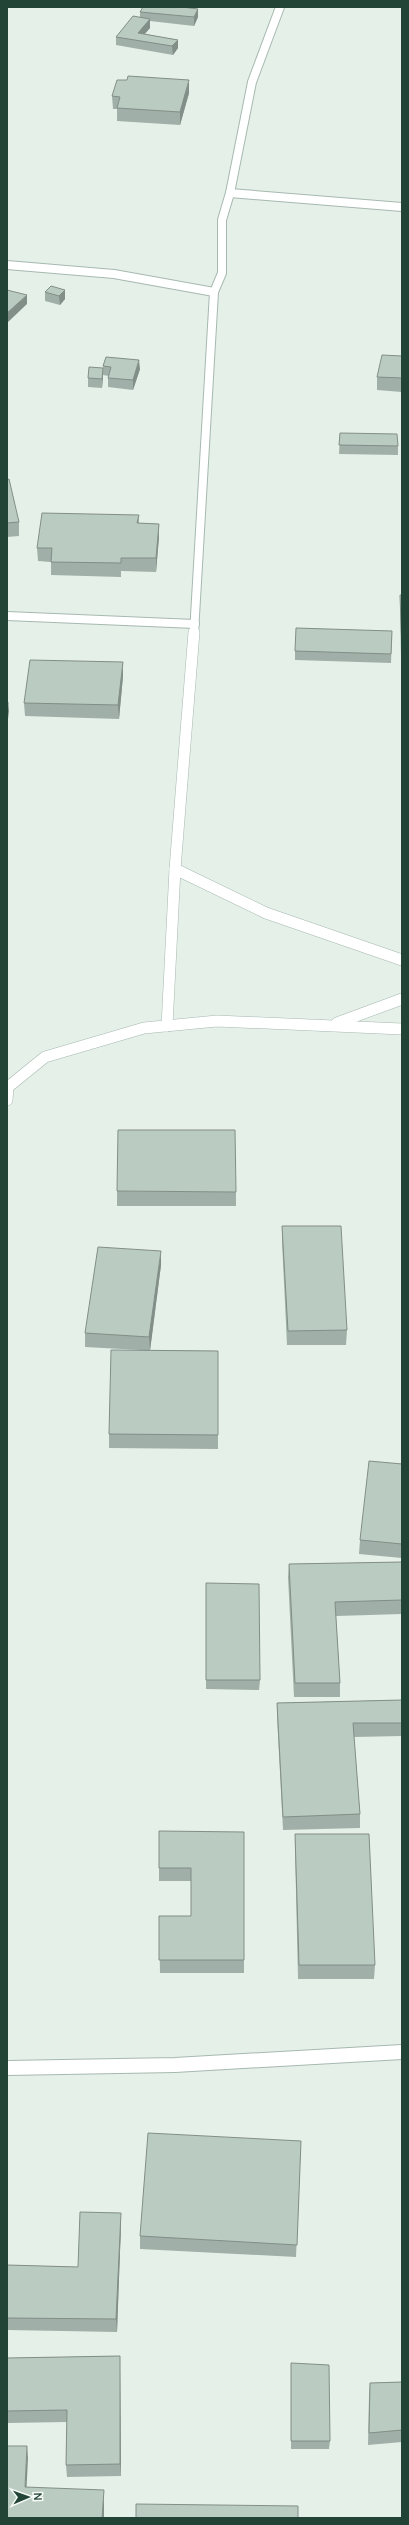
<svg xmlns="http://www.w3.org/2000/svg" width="409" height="2525" viewBox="0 0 409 2525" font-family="Manrope,sans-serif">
<rect width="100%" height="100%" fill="#e5f0e9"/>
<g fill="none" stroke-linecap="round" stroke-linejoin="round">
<!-- street-far2 casing -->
<g stroke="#a6b9b0" stroke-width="10">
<g id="street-far2">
<path d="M230 193 402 207"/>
<path d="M7 265 114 274 214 292"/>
<path d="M7 616 195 624"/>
<path d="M194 633 214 292 222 273V220L230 193 252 82 280 7"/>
</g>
</g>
<!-- street-far1 casing -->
<g stroke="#a6b9b0" stroke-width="12">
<g id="street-far1">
<path d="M175 869 266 913 402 960"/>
<path d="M337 1023 402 999"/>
<path d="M167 1026 175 869 194 632"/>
<path d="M7 1100 8 1087 45 1057 144 1028 217 1021 402 1029"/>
</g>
</g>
<!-- street casing -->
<g stroke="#a6b9b0" stroke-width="16">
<path id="street" d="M7 2068 175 2065 402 2052"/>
</g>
<!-- street-far2 -->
<use href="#street-far2" stroke="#fff" stroke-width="8"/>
<!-- street-far1 -->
<use href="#street-far1" stroke="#fff" stroke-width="11"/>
<!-- street -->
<use href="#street" stroke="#fff" stroke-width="14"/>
</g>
<!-- wall -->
<g fill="#a0afa7">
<path d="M198 9V17L194 26 150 21V28L145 34 178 40V48L173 55 116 45V37L140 17V12Z"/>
<path d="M189 93 180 125 117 121V109H113L112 96Z"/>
<path d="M65 290V299L60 305 45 301V292Z"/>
<path d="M402 356V392L377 390V377Z"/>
<path d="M103 366 140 369 133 390 108 387V378L109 376 103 375 102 388 88 387V378L103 368Z"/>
<path d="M340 433 398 446V455L339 454Z"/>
<path d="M7 480 19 522V536L7 537Z"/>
<path d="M139 515V523L159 524V537L156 572 121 571V577L51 575V562L38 561 37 548Z"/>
<path d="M400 595H402V659H401L400 605Z"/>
<path d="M392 631 391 663 295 660V651Z"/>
<path d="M123 676 119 719 25 716 24 703Z"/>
<path d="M117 1191 236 1192V1206H117Z"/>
<path d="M282 1226 347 1330 346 1345H287L282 1241Z"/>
<path d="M161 1265 150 1350 218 1351V1449L109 1448V1434L140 1350 85 1347V1333Z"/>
<path d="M402 1464V1558L359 1554 360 1540Z"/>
<path d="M402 1562V1614L336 1616 340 1683V1697H294L288 1577 289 1564Z"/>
<path d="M206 1583 260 1680 259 1690 206 1689Z"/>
<path d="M402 1700V1736L354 1737 360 1814V1828L283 1830 277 1716V1703Z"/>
<path d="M244 1832V1973H160L159 1916H191V1881H159V1868Z"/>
<path d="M295 1834 375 1965 374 1979H298L295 1848Z"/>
<path d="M301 2141 296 2257 140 2249V2236Z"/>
<path d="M121 2225 117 2332 7 2330V2265L78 2267Z"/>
<path d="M120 2356 121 2476 67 2477 66 2465 67 2422 7 2423V2358Z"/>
<path d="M291 2363 330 2441 329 2449H291Z"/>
<path d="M402 2382V2442L368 2445 369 2395 370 2383Z"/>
</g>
<!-- shaded-wall -->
<g fill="#828e88">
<path d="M198 9V17L194 26V17Z"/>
<path d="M150 19V28L138 41V33Z"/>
<path d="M178 40V48L173 55 172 46Z"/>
<path d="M189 80V93L180 125V112Z"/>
<path d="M65 290V299L60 305 59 296Z"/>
<path d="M27 295V304L7 323V313Z"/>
<path d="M139 360 140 369 133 390V380Z"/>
<path d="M103 368V377L102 388V379Z"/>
<path d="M159 524V537L156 572V558Z"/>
<path d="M123 662V676L119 719 118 705Z"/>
<path d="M8 702 9 711 7 727V713Z"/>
<path d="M161 1251V1265L150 1351 149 1337Z"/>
<path d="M121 2213V2225L117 2332 116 2319Z"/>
<path d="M120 2356V2368L121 2476 120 2464Z"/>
<path d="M27 2446 28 2458 26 2499 25 2487Z"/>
<path d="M104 2490V2518H102Z"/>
</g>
<!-- building -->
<g fill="#bacbc2" stroke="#828e88">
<path d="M143 7H182L198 9 194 17 140 12Z"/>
<path d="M133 16 150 19 138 33 178 40 172 46 116 37Z"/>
<path d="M128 76 189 80 180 112 117 108 120 97 112 96 117 80H127Z"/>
<path d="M51 286 65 290 59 296 45 292Z"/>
<path d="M7 290 27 295 7 313Z"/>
<path d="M382 355 402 356V378L377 377Z"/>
<path d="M106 357 139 360 133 380 108 378 111 367 103 366Z"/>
<path d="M89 367 103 368 102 379 88 378Z"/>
<path d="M340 433 397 434 398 446 339 445Z"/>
<path d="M9 479 19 522 7 523V480Z"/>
<path d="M42 513 139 515 137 523 159 524 156 558H121V563L51 562 52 548H37Z"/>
<path d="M400 595H402V649Z"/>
<path d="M296 628 392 631 391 654 295 651Z"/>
<path d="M30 660 123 662 118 705 24 703Z"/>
<path d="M7 702H8L7 713Z"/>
<path d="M118 1130H235L236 1192 117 1191Z"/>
<path d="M282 1226H341L347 1330 288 1331Z"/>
<path d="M98 1247 161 1251 149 1337 85 1333Z"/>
<path d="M111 1350 218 1351V1435L109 1434Z"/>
<path d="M369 1461 402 1464V1544L360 1540Z"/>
<path d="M402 1562V1600L335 1602 340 1683H295L289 1564Z"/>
<path d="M206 1583 259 1584 260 1680H206Z"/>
<path d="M402 1700V1723H353L360 1814 283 1817 277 1703Z"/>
<path d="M159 1831 244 1832V1960H159V1916H191V1868H159Z"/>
<path d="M295 1834H369L375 1965H299Z"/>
<path d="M148 2133 301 2141 297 2245 140 2236Z"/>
<path d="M80 2212 121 2213 116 2319 7 2318V2265L78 2267Z"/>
<path d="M120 2356V2464L66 2465 67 2410 7 2411V2358Z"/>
<path d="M291 2363 329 2365 330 2441H291Z"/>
<path d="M402 2382V2430L369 2433 370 2383Z"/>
<path d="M7 2446H27L25 2487 104 2490 102 2518H7Z"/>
<path d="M136 2504 298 2506V2518H136Z"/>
</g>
<!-- border -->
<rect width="409" height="2525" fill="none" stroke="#214436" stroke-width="16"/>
<!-- north arrow -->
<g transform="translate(28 2497) rotate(88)" stroke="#f6fbf8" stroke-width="3" paint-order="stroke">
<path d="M0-3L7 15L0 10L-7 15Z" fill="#214436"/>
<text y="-6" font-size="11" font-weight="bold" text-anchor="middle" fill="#214436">N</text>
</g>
</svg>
